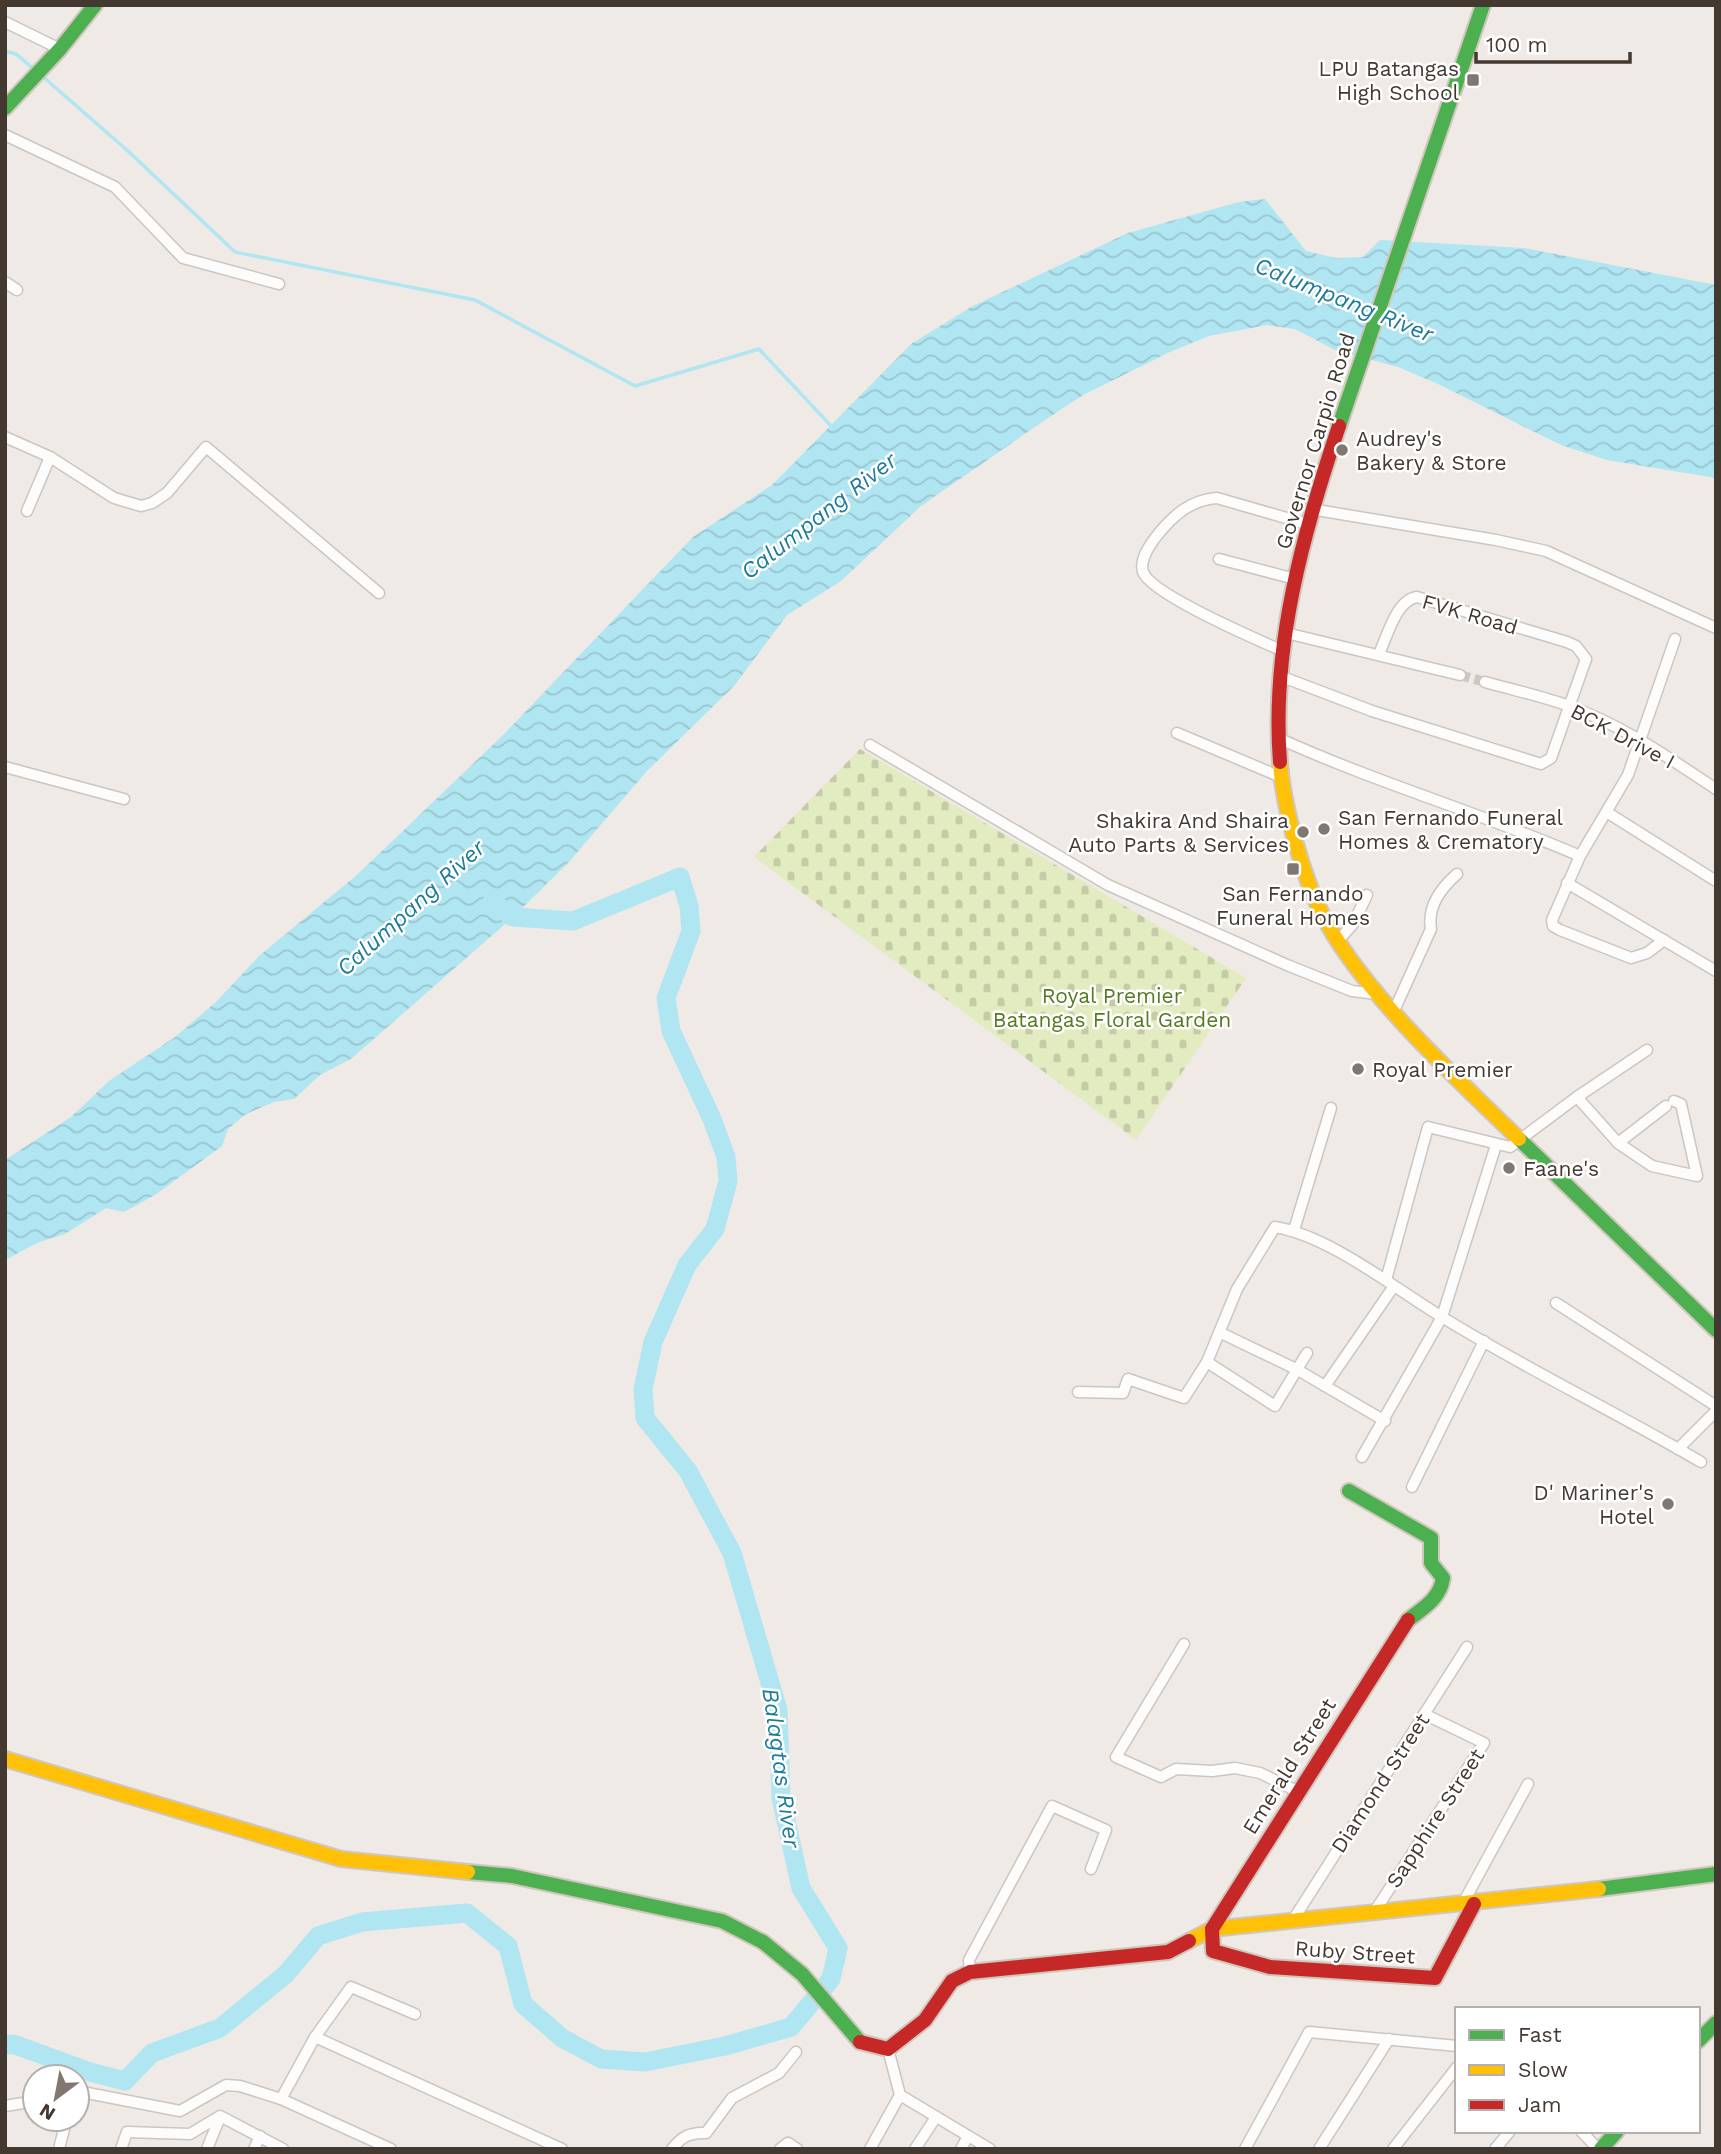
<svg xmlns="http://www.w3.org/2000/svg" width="1721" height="2154" viewBox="0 0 1721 2154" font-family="'Work Sans',sans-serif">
<defs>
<pattern id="cemetery-stones" width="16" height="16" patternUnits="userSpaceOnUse" patternTransform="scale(1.75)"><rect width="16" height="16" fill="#e3ecc1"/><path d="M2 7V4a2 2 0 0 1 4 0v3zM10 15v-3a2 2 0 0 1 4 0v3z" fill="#c4cba6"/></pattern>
<pattern id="water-waves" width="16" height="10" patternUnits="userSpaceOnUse" patternTransform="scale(1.75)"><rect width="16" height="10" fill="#b0e5f2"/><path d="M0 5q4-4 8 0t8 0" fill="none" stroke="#99c5d0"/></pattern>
</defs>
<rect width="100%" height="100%" fill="#efeae5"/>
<!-- cemetery -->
<path fill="url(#cemetery-stones)" d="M860 749 1246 978 1136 1140 754 857Z"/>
<!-- water -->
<path fill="url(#water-waves)" d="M1265 199 1306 251 1336 258 1363 257 1380 240 1524 248 1716 285V478L1607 460 1561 445 1438 384 1398 367 1335 350 1295 329 1267 325 1209 336 1172 351 1083 395 1045 420 921 506 841 581 787 615 734 686 646 772 568 863 513 917 351 1059 320 1075 294 1099 274 1102 246 1114 228 1129 222 1146 155 1195 124 1212 106 1208 65 1234 39 1242 5 1260V1160L71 1117 109 1081 175 1037 216 1002 259 956 358 874 503 735 693 537 772 485 911 344 971 307 1128 233 1239 202Z"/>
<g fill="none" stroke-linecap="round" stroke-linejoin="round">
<!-- stream -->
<g stroke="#b0e5f2" stroke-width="3.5">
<path d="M5 51 16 54 35 70"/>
<path d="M41 75 128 151 235 252 475 300 635 386 759 349 833 428"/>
</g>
<!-- river -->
<path stroke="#b0e5f2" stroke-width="19" d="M5 2045 13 2044 90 2072 125 2081 152 2053 220 2028 286 1974 318 1936 362 1922 467 1913 508 1946 523 2004 562 2038 601 2059 645 2062 725 2046 791 2027 831 1979 838 1948 801 1888 781 1798 778 1710 732 1553 688 1471 645 1418 643 1389 653 1342 687 1265 715 1229 728 1181 726 1157 712 1119 671 1031 666 998 691 931 689 906 680 877 573 921 513 917 492 902"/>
<!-- street-tunnel -->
<path stroke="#cdc7c1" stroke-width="10" stroke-dasharray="10 5" stroke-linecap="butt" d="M1460 675 1485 682"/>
<!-- street casing -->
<g stroke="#cbc6c1" stroke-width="13">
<g id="street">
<path d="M5 22 60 49"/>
<path d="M5 135 115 187 183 258 279 284"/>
<path d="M5 282 17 290"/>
<path d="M5 437 50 457 114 498 141 506 152 503 167 493 206 447 379 593"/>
<path d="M1311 509 1496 540 1546 551 1716 628"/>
<path d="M27 511 50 457"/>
<path d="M1219 559 1295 579"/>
<path d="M1286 633 1460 675"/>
<path d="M1283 651C1258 640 1151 594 1143 572 1139 559 1151 543 1159 533 1175 514 1191 500 1217 498L1307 524"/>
<path d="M1280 676 1372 711 1541 764 1551 758 1586 659 1576 646 1567 642 1417 597C1396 600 1387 637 1379 654"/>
<path d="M1485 682C1513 690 1542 696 1569 706 1622 725 1669 758 1716 789"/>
<path d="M1177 733 1281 777"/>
<path d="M1278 738C1377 783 1481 813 1580 856"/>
<path d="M870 745 1108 885 1287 965 1352 991 1377 994"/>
<path d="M5 767 124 799"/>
<path d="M1608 813 1716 881"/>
<path d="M1567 883 1716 971"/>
<path d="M1664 940 1647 953 1631 958 1560 930 1553 926 1552 920 1580 856 1628 775 1675 639"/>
<path d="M1338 941 1353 924 1367 895"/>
<path d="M1393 1013 1431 929C1427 906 1441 888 1457 874"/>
<path d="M1577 1097 1647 1050"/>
<path d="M1618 1143 1666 1106"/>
<path d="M1294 1230 1331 1108"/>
<path d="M1386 1280 1428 1127 1510 1147 1577 1097 1618 1143 1652 1166 1697 1176 1681 1104 1674 1101"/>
<path d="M1556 1303 1716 1406"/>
<path d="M1221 1333 1296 1369 1385 1421"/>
<path d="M1207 1362 1275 1406 1307 1353"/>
<path d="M1325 1386 1394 1286"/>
<path d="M1078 1392 1123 1393 1128 1379 1184 1398 1207 1362 1237 1289 1275 1227C1330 1236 1394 1288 1442 1317 1526 1369 1616 1412 1701 1462"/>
<path d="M1678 1449 1716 1411"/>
<path d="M1362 1457 1442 1317 1496 1145"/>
<path d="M1412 1487 1484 1341"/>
<path d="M1184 1644 1116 1757 1161 1777 1176 1769 1212 1771 1235 1768 1260 1773 1299 1792"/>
<path d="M1462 1905 1528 1784"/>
<path d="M1373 1914 1484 1743 1424 1714"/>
<path d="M1293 1920 1467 1647"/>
<path d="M970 1972 969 1960 1052 1806 1106 1830 1091 1869"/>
<path d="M315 2037 562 2149"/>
<path d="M77 2091 180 2111 226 2085 240 2086 281 2099 391 2149"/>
<path d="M900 2095 990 2149"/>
<path d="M281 2099 315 2037 351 1987 415 2014"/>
<path d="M5 2106 35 2101"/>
<path d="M1581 2131 1598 2149"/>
<path d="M59 2149 65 2125 63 2119"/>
<path d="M121 2149 127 2132 190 2134 220 2116 283 2149"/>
<path d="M207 2149 220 2117"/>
<path d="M254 2149 260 2136"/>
<path d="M672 2149C681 2137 690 2132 706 2133L732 2098 779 2073 796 2052"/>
<path d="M780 2149 788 2143 797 2149"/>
<path d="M870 2149 900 2095 888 2049"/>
<path d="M915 2149 936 2117"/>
<path d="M961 2149 968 2136"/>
<path d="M1245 2149 1309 2032 1457 2046"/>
<path d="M1319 2149 1389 2039"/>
<path d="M1393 2149 1457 2067"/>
<path d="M1495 2149 1510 2131"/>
</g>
</g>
<!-- fast casing -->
<g stroke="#d0c7bc" stroke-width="18">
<g id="fast">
<path d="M5 108 60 49 95 5"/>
<path d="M1339 426 1483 5"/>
<path d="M1519 1139 1716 1330"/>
<path d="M1349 1491 1431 1538V1563L1443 1578C1440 1599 1423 1608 1408 1620"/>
<path d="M468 1872 512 1876 722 1921 763 1942 802 1974 860 2042"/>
<path d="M1599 1889 1716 1874"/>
<path d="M1698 2041 1716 2023"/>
<path d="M1601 2149 1617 2131"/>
</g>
</g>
<!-- slow casing -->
<g stroke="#d0c7bc" stroke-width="18">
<g id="slow">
<path d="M1280 762C1283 807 1305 886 1328 925 1370 999 1457 1079 1519 1139"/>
<path d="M5 1759 341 1859 468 1872"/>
<path d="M1189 1941 1212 1929 1599 1889"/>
</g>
</g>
<!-- jam casing -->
<g stroke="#d0c7bc" stroke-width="18">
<g id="jam">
<path d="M1280 762C1271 648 1303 533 1339 426"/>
<path d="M1212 1929 1408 1620"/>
<path d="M1212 1929 1213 1951 1270 1967 1435 1978 1474 1904"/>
<path d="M860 2042 888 2049 925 2020 952 1981 970 1972 1168 1952 1189 1941"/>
</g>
</g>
<!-- street -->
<use href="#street" stroke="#fdfcfb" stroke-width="10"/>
<!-- fast -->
<use href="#fast" stroke="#4caf50" stroke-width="14"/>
<!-- slow -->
<use href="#slow" stroke="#ffc107" stroke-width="14"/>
<!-- jam -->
<use href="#jam" stroke="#c62828" stroke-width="14"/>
</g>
<!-- markers -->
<g fill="#807770" stroke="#fff" stroke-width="2.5">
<rect x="1466" y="73" width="14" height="14" rx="3.5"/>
<circle cx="1342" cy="450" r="7"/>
<circle cx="1324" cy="829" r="7"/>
<circle cx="1303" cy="832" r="7"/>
<rect x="1286" y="862" width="14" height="14" rx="3.5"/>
<circle cx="1358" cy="1069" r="7"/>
<circle cx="1509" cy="1168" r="7"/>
<circle cx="1668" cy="1504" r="7"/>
</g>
<g text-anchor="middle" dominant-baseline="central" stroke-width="5" stroke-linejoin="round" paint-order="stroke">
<!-- poi labels -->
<g font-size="21" fill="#443931" stroke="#fff" text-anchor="start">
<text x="1459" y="68" text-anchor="end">LPU Batangas<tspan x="1459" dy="24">High School</tspan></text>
<text x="1356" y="438">Audrey's<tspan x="1356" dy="24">Bakery &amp; Store</tspan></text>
<text x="1338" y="817">San Fernando Funeral<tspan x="1338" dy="24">Homes &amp; Crematory</tspan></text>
<text x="1289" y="820" text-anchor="end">Shakira And Shaira<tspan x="1289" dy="24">Auto Parts &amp; Services</tspan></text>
<text x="1293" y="893" text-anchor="middle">San Fernando<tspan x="1293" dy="24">Funeral Homes</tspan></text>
<text x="1372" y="1069">Royal Premier</text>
<text x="1523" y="1168">Faane's</text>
<text x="1654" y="1492" text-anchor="end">D' Mariner's<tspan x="1654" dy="24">Hotel</tspan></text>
</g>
<!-- street labels -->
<g font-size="21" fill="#443931" stroke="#fff">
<text transform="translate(1315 441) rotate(-73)">Governor Carpio Road</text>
<text transform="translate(1470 614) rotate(16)">FVK Road</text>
<text transform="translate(1623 736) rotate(28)">BCK Drive I</text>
<text transform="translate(1289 1766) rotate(-58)">Emerald Street</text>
<text transform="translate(1380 1783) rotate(-57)">Diamond Street</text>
<text transform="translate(1435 1818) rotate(-57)">Sapphire Street</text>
<text transform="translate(1355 1952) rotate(4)">Ruby Street</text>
</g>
<!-- park labels -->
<g font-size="21" fill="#547b1f" stroke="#fff">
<text x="1112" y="995">Royal Premier<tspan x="1112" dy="24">Batangas Floral Garden</tspan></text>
</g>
<!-- water labels -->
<g font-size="23" font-style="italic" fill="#1d7c99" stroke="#fff">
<text transform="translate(1344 300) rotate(22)">Calumpang River</text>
<text transform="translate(819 516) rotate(-38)">Calumpang River</text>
<text transform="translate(411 908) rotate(-42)">Calumpang River</text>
<text transform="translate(781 1768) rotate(82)">Balagtas River</text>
</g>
</g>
<!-- border -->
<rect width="1721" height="2154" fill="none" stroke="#443931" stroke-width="14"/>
<!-- legend -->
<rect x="1455" y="2007" width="245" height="126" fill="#ffffff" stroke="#b4b0ad" stroke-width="2"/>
<rect x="1469" y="2030" width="35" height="10" fill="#4caf50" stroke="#b4b0ad" stroke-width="2"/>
<text x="1518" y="2042" font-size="21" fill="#443931">Fast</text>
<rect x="1469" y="2065" width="35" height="10" fill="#ffc107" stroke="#b4b0ad" stroke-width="2"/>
<text x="1518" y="2077" font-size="21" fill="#443931">Slow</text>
<rect x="1469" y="2100" width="35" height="10" fill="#c62828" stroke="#b4b0ad" stroke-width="2"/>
<text x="1518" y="2112" font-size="21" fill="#443931">Jam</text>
<!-- north arrow -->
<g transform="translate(56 2098) rotate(212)"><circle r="33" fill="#ffffff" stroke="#b4b0ad" stroke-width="2"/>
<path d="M0-5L12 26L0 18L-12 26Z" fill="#807770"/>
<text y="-10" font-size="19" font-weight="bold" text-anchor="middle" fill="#443931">N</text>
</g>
<!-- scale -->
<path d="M1476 52v10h154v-10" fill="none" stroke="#443931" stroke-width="3.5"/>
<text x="1486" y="52" font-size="21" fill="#443931" stroke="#ffffff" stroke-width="5" paint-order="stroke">100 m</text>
</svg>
